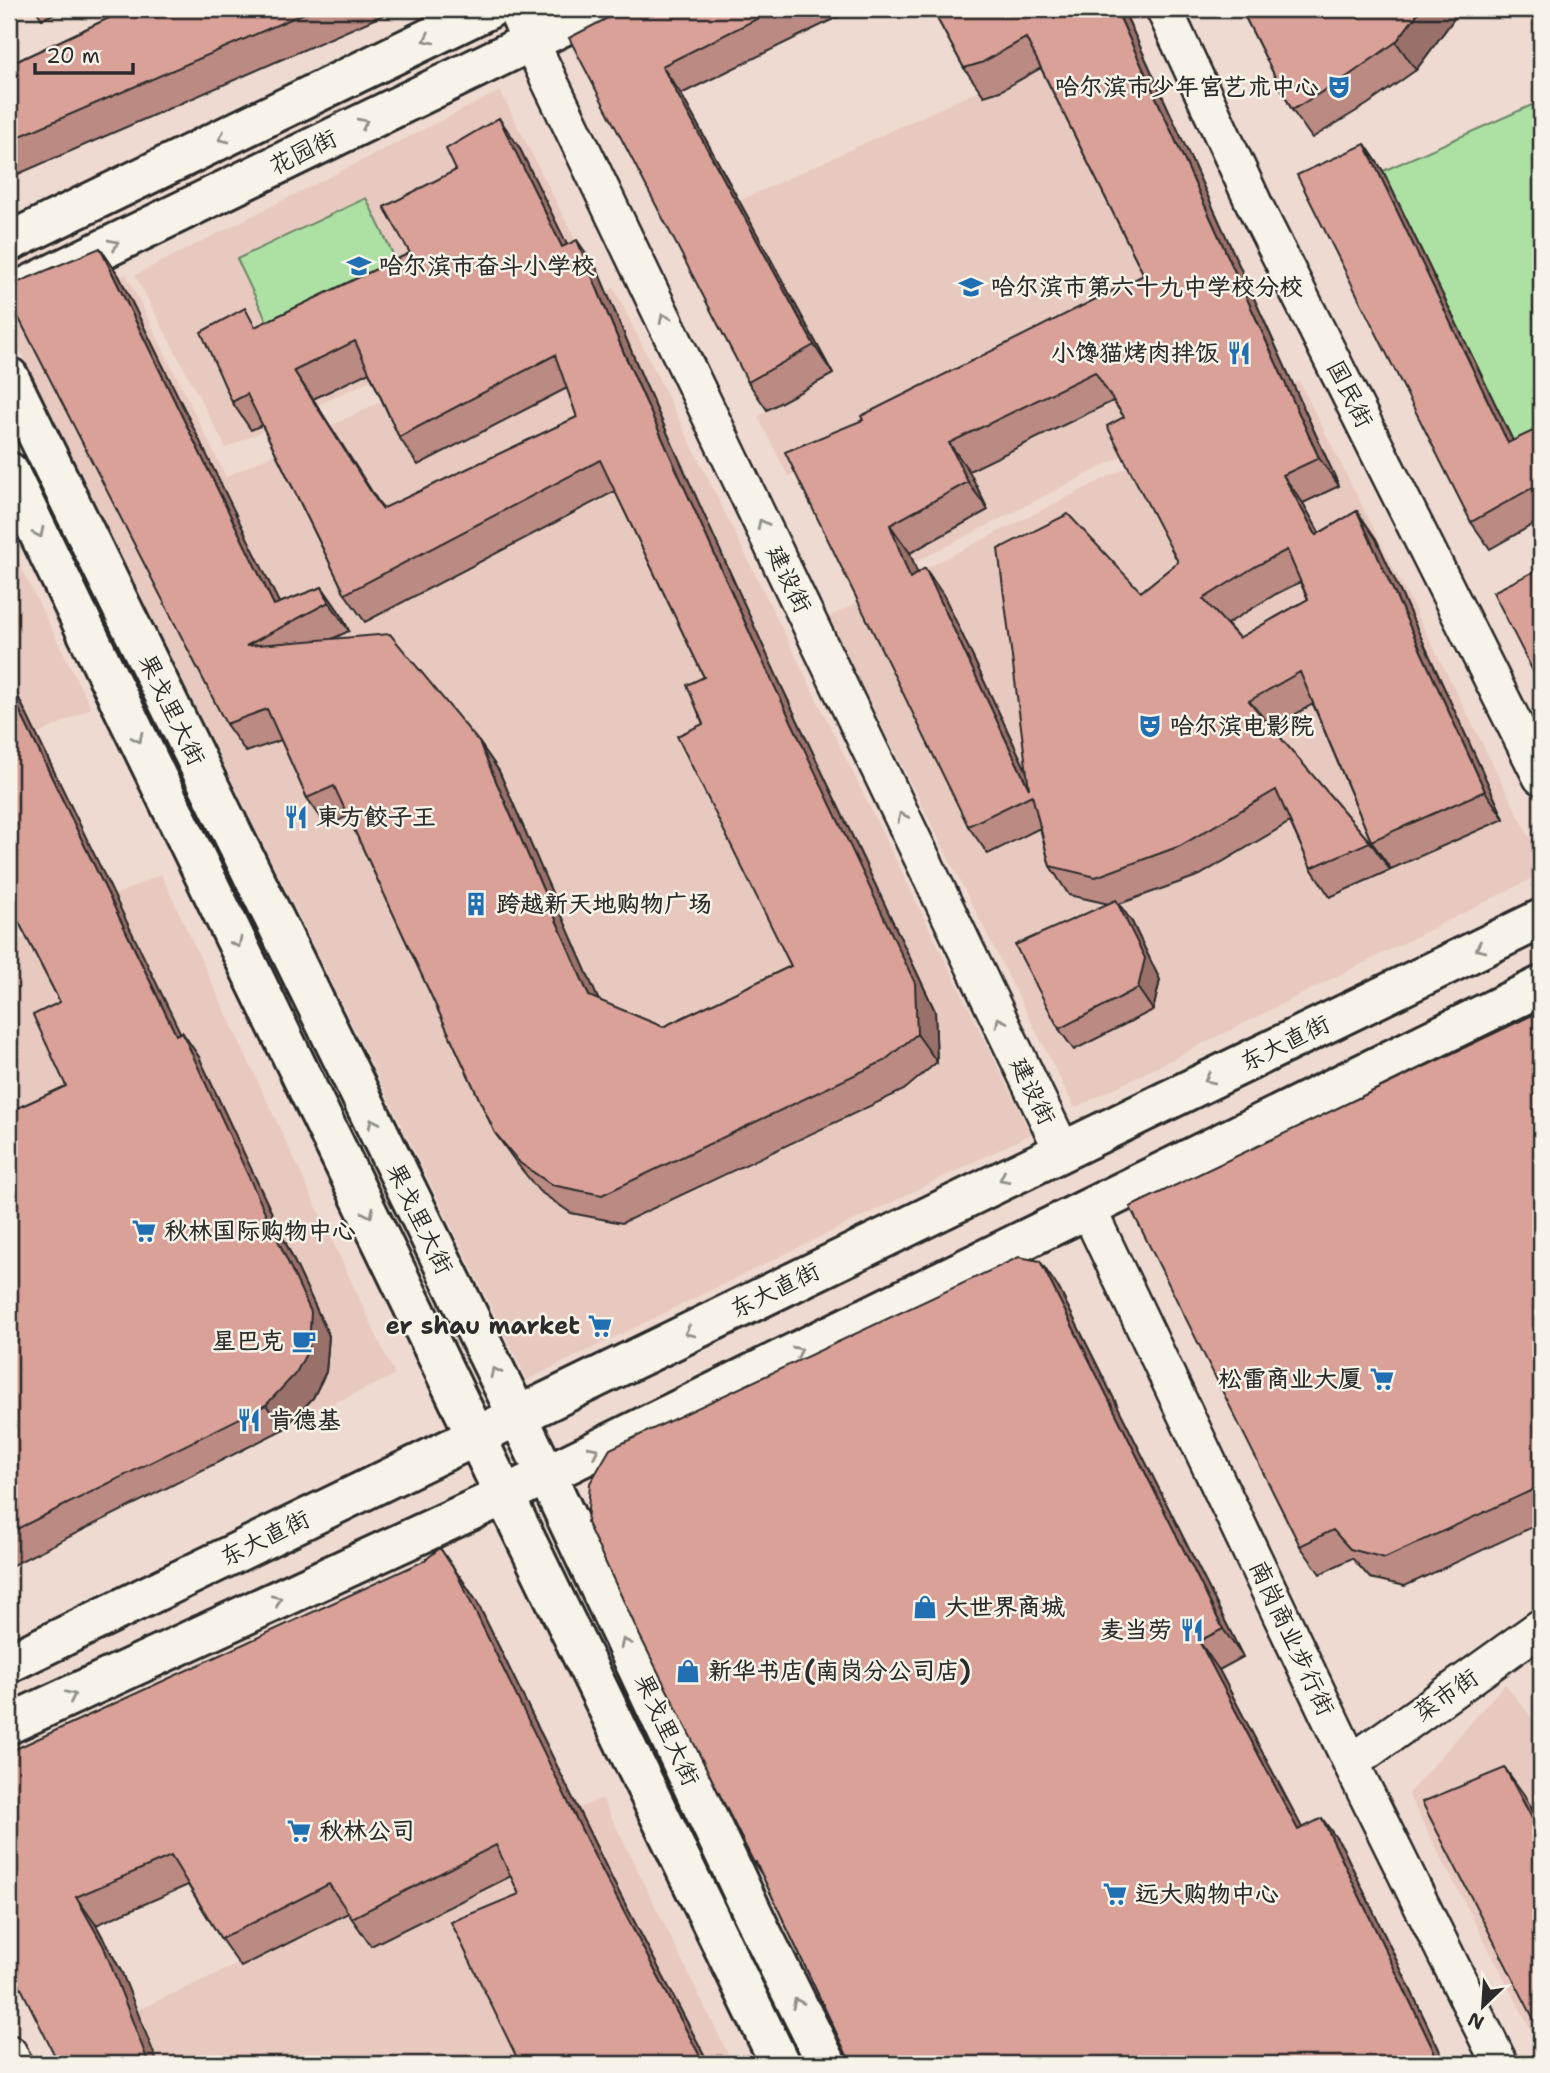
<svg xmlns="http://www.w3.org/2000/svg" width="1550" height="2073" font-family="'Shantell Sans','LXGW WenKai TC',sans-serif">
	<rect width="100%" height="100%" fill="#eedad0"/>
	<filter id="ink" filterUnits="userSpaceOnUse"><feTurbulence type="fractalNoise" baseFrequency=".0143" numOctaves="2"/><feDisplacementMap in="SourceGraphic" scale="14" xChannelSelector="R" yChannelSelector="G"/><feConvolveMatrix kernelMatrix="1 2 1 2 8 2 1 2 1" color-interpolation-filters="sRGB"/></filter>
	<g filter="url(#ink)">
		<!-- built -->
		<path fill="#e8c9bf" d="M1046 66 1216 408 902 569 842 453 788 476 758 417 767 410 833 373 739 201 980 90 1000 91Z
			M500 91 584 257 510 315 226 448 135 275Z
			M126 274 226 477 614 288 1031 1134 527 1380 10 330Z
			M1299 381 1541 860V874L1075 1108 827 618Z
			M9 544 91 708 9 749Z
			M161 874 395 1375 9 1554V944Z
			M1505 1684 1541 1729V2049L1408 1794Z
			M602 1798 733 2064H59L52 2049Z"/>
		<!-- green -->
		<path fill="#ace1a3" stroke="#6c8667" stroke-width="2" d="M1541 101V500L1383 171Z
			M366 198 403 275 274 336 237 259Z"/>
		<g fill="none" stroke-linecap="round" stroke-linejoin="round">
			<!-- minor casing -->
			<g stroke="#2b2b2b" stroke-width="40">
				<path id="minor" d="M515 9 1062 1150
					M1164 9 1256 208 1541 777
					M1088 1209 1351 1763 1500 2064
					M1351 1763 1541 1627
					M9 2053 14 2064"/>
			</g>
			<!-- major casing -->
			<g stroke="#2b2b2b" stroke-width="44">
				<path id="major" d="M9 242 489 9
					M9 295 598 9
					M9 377 546 1474 761 1931 827 2064
					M9 472 780 2064
					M9 1663 1541 919
					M9 1724 505 1495 1541 986"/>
			</g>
			<!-- minor -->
			<use href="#minor" stroke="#f7f3e8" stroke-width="35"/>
			<!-- major -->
			<use href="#major" stroke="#f7f3e8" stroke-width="38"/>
		</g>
		<!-- wall -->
		<path fill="#bb8a83" stroke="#2b2b2b" stroke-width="2" fill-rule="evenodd" d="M35 9H67L42 19Z
			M128 9H391L393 11 9 178V65Z
			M625 9H854L681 94 833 374 767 410 748 382Z
			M932 9H1123L1339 486 1303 503 1319 533 1357 511 1376 539 1504 819 1391 869 1371 841 1313 704 1272 728 1370 842 1390 870 1330 897 1311 868 1290 822 1200 875 1119 904 1132 922 1160 980 1153 1010 1074 1050 1059 1029 1109 904 1069 895 1050 866 1040 828 988 854 968 826 863 420 1144 275 1041 68 1000 91 984 96 964 68ZM1113 401 1124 417 1178 562 1141 592 1026 770 944 596 917 573 910 553 988 510 969 471ZM1300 582 1308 599 1239 638 1227 624 1276 594Z
			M1241 9H1460L1453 20 1416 70 1368 104 1312 138 1292 110Z
			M1365 144 1383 171 1513 441 1541 427V520L1490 549 1471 522Z
			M519 147 567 245 597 269 643 379 777 677 935 1011 937 1062 904 1090 622 1223 571 1213 539 1191 515 1161 495 1133 348 816 327 826 307 798 281 740 246 752 226 724 100 248 119 276 279 603 322 587 342 616 349 631 334 638 479 742 499 771 598 1000 663 1027 791 966 703 724 704 677 615 491 365 622 345 594 262 425 251 430 232 402 257 326 410 253ZM369 372 399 437 418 465 567 388 577 417 383 509 313 399Z
			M9 678 180 1033 182 1032 199 1057 329 1336 326 1372 313 1398 284 1429 9 1567V1112L66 1086 60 1002 9 903Z
			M1541 1011V1523L1405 1586 1370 1578 1352 1558 1320 1574 1300 1546Z
			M1059 1289 1243 1657 1219 1670 1302 1828 1342 1846 1446 2064H851L762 1875 754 1863Z
			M460 1576 477 1602 613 1881 709 2064H520L519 1894 511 1876 371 1946 348 1913 241 1967 221 1939 188 1885 96 1925 122 1973 9 1964V1752Z"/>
		<!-- shaded-wall -->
		<path fill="#99716a" stroke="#2b2b2b" stroke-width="2" d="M1116 9H1123L1339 486 1319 458Z
			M1421 9H1460L1453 20 1416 70 1396 42Z
			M662 66 681 94 833 374 814 345Z
			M499 118 519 147 582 275 562 247Z
			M1365 144 1383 171 1527 470 1508 443Z
			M577 240 597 269 643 379 777 677 935 1011 937 1062 917 1034 757 649 623 351Z
			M100 248 119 276 289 623 274 605Z
			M294 371 313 399 401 538 382 509Z
			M949 443 969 471 988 510 968 482Z
			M1283 475 1303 503 1336 563 1316 535Z
			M1357 511 1376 539 1504 819 1485 791Z
			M890 525 910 553 929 606 910 578Z
			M925 568 944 596 1048 817 1029 789Z
			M322 587 342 616 349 631 329 602Z
			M9 678 193 1059 176 1035 9 689Z
			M479 742 499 771 609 1024 589 996Z
			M1116 900 1132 922 1160 980 1153 1010 1138 988Z
			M182 1032 199 1057 329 1336 326 1372 313 1398 284 1429 266 1405Z
			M1040 1261 1059 1289 1243 1657 1223 1629Z
			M440 1548 477 1602 613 1881 709 2064H704L593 1853Z
			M1199 1641 1219 1670 1318 1858 1298 1830Z
			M1505 1768 1525 1796 1541 1826V1835Z
			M1322 1818 1342 1846 1446 2064H1440Z
			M76 1897 96 1925 122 1973 158 2064H149Z"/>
		<!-- building -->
		<path fill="#daa198" stroke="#2b2b2b" stroke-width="2" fill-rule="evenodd" d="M128 9H314L9 141V65Z
			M625 9H777L662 66 814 345 748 382 569 38Z
			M932 9H1116L1319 458 1283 475 1316 535 1357 511 1485 791 1371 841 1300 672 1249 701 1370 842 1311 868 1276 790 1180 846 1096 877 1050 866 1032 795 968 826 785 452 863 420 861 416 1144 275 1026 38 981 63 964 68ZM1095 372 1124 417 1107 426 1178 562 1141 592 1068 514 998 549 1029 789 925 568 910 578 890 525 968 482 949 443ZM1287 550 1308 599 1239 638 1203 599 1256 566Z
			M1241 9H1421L1396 42 1348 76 1292 110Z
			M499 118 562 247 577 240 623 351 757 649 915 983 917 1034 884 1061 602 1195 552 1185 520 1163 495 1133 334 786 307 798 267 709 226 724 9 299V286L100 248 274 605 322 587 329 602 246 646 390 634 479 742 589 996 663 1027 791 966 677 736 703 724 687 685 704 677 600 460 345 594 247 394 232 402 201 332 245 308 255 327 410 253 384 207 456 170 446 149ZM355 341 399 437 555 355 577 417 382 509 294 371Z
			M1365 144 1508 443 1541 427V483L1471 522 1297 175Z
			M1541 568V687L1493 592Z
			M9 689 176 1035 182 1032 311 1312 309 1348 296 1373 266 1405 9 1533V1112L66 1086 33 1015 60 1002 9 903Z
			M1116 900 1145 958 1138 988 1059 1029 1015 945Z
			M1541 1011V1486L1385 1558 1350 1549 1333 1530 1300 1546 1130 1207Z
			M1019 1257 1040 1261 1223 1629 1199 1641 1298 1830 1322 1818 1440 2064H851L756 1862 754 1863 640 1636 587 1523 590 1483 610 1449Z
			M440 1548 457 1574 593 1853 704 2064H520L451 1922 519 1894 496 1845 352 1918 329 1884 221 1939 171 1856 76 1897 103 1945 149 2064H59L9 1964V1752L424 1561Z
			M1505 1768 1541 1835V2033L1422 1802Z"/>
		<!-- one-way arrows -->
		<defs><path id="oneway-chevron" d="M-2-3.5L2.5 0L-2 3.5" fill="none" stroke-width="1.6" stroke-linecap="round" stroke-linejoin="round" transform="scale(1.75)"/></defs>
		<g stroke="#918f8a">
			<use href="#oneway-chevron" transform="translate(428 39) rotate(154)"/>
			<use href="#oneway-chevron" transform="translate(363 123) rotate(-26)"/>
			<use href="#oneway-chevron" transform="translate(223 138) rotate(154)"/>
			<use href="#oneway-chevron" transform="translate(114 244) rotate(-26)"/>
			<use href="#oneway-chevron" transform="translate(664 318) rotate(-116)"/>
			<use href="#oneway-chevron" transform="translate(762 524) rotate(-116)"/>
			<use href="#oneway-chevron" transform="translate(39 533) rotate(64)"/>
			<use href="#oneway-chevron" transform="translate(138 738) rotate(64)"/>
			<use href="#oneway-chevron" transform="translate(902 817) rotate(-116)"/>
			<use href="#oneway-chevron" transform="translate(237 943) rotate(64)"/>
			<use href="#oneway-chevron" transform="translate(1480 948) rotate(154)"/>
			<use href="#oneway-chevron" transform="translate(1000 1022) rotate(-116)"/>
			<use href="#oneway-chevron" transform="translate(1209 1079) rotate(154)"/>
			<use href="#oneway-chevron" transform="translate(373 1123) rotate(-116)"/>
			<use href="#oneway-chevron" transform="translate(1004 1178) rotate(154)"/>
			<use href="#oneway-chevron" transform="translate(369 1213) rotate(64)"/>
			<use href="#oneway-chevron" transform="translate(689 1332) rotate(154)"/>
			<use href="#oneway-chevron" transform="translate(798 1351) rotate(-26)"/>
			<use href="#oneway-chevron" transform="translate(495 1372) rotate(-116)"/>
			<use href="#oneway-chevron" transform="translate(594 1451) rotate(-26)"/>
			<use href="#oneway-chevron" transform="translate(277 1600) rotate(-25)"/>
			<use href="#oneway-chevron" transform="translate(625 1643) rotate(-115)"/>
			<use href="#oneway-chevron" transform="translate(71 1696) rotate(-25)"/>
			<use href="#oneway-chevron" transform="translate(797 2003) rotate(-116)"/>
		</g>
	</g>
	<!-- icons -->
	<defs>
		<g id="theatre-bare" transform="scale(1.89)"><path d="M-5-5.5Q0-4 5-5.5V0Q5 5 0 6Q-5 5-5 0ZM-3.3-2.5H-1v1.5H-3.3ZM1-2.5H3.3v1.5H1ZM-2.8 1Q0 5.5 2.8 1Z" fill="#1f6fb2" stroke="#f7f3e8" stroke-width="2.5" paint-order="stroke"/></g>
		<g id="school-bare" transform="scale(1.89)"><path d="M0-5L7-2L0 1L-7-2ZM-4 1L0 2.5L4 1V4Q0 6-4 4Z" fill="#1f6fb2" stroke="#f7f3e8" stroke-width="2.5" paint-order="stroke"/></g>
		<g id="restaurant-bare" transform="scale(1.89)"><path d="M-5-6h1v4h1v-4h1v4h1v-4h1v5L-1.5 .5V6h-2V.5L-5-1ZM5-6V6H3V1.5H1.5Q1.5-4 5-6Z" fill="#1f6fb2" stroke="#f7f3e8" stroke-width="2.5" paint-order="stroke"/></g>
		<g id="building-bare" transform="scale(1.89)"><path d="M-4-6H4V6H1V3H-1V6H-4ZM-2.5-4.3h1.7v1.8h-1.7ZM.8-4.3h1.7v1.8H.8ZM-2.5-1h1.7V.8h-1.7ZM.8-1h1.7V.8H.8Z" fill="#1f6fb2" stroke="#f7f3e8" stroke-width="2.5" paint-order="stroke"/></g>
		<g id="supermarket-bare" transform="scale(1.89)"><path d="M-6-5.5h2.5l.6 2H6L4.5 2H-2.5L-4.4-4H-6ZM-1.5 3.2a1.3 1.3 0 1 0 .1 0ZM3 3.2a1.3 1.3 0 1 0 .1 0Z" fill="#1f6fb2" stroke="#f7f3e8" stroke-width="2.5" paint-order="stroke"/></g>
		<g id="cafe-bare" transform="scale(1.89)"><path d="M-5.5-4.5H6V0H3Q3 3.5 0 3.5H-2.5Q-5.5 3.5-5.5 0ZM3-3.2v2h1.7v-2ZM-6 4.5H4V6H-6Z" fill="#1f6fb2" stroke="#f7f3e8" stroke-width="2.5" paint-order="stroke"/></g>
		<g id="shop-bare" transform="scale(1.89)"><path d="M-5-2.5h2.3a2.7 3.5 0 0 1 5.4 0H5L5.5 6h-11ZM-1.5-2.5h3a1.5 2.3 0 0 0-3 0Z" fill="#1f6fb2" stroke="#f7f3e8" stroke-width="2.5" paint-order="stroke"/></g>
	</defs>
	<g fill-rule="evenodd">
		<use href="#theatre-bare" x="1339" y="87"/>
		<use href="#school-bare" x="359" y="266"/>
		<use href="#school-bare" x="971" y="287"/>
		<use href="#restaurant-bare" x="1239" y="353"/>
		<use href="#theatre-bare" x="1150" y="726"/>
		<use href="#restaurant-bare" x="296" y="817"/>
		<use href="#building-bare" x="476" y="904"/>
		<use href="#supermarket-bare" x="144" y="1231"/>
		<use href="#supermarket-bare" x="600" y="1326"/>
		<use href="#cafe-bare" x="304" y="1341"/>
		<use href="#supermarket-bare" x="1382" y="1379"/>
		<use href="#restaurant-bare" x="249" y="1420"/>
		<use href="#shop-bare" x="925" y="1607"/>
		<use href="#restaurant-bare" x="1192" y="1630"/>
		<use href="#shop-bare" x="688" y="1671"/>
		<use href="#supermarket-bare" x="299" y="1831"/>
		<use href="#supermarket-bare" x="1115" y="1894"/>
	</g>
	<g text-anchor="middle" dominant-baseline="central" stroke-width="5" stroke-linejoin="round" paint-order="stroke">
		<!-- poi labels -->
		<g font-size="24" font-weight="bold" fill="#2b2b2b" stroke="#f7f3e8" text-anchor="start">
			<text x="1319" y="87" text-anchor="end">哈尔滨市少年宫艺术中心</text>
			<text x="379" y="266">哈尔滨市奋斗小学校</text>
			<text x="991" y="287">哈尔滨市第六十九中学校分校</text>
			<text x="1219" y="353" text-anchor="end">小馋猫烤肉拌饭</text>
			<text x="1170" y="726">哈尔滨电影院</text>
			<text x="316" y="817">東方餃子王</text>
			<text x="496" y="904">跨越新天地购物广场</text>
			<text x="164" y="1231">秋林国际购物中心</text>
			<text x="580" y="1326" text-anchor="end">er shau market</text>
			<text x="284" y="1341" text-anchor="end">星巴克</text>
			<text x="1362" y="1379" text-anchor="end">松雷商业大厦</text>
			<text x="269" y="1420">肯德基</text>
			<text x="945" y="1607">大世界商城</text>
			<text x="1172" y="1630" text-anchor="end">麦当劳</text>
			<text x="708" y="1671">新华书店(南岗分公司店)</text>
			<text x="319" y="1831">秋林公司</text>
			<text x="1135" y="1894">远大购物中心</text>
		</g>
		<!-- street labels -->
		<g font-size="24" fill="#2b2b2b" stroke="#f7f3e8">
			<text transform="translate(303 152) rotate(-26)">花园街</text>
			<text transform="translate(1350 394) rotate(63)">国民街</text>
			<text transform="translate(789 579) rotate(64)">建设街</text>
			<text transform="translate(172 710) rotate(64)">果戈里大街</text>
			<text transform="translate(1285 1043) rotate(-26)">东大直街</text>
			<text transform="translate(1033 1091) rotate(64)">建设街</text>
			<text transform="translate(420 1219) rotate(64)">果戈里大街</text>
			<text transform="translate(775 1290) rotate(-26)">东大直街</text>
			<text transform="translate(265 1538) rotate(-26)">东大直街</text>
			<text transform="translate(1292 1638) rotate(65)">南岗商业步行街</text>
			<text transform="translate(1446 1695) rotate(-35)">菜市街</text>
			<text transform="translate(667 1730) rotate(65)">果戈里大街</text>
		</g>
	</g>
	<!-- margin -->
	<rect width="1550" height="2073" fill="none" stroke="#f7f3e8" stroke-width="35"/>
	<rect x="18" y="18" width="1515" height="2038" fill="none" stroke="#2b2b2b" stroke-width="2.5" filter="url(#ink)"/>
	<!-- north arrow -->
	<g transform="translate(1483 2006) rotate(205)" stroke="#f7f3e8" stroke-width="5" paint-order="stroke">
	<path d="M0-5L12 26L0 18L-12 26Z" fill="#2b2b2b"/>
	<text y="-10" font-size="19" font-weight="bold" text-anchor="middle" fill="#2b2b2b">N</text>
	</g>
	<!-- scale -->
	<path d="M35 63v10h98v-10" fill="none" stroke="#2b2b2b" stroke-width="3.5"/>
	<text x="46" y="63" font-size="21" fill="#2b2b2b" stroke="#f7f3e8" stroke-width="5" paint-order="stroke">20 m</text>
</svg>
